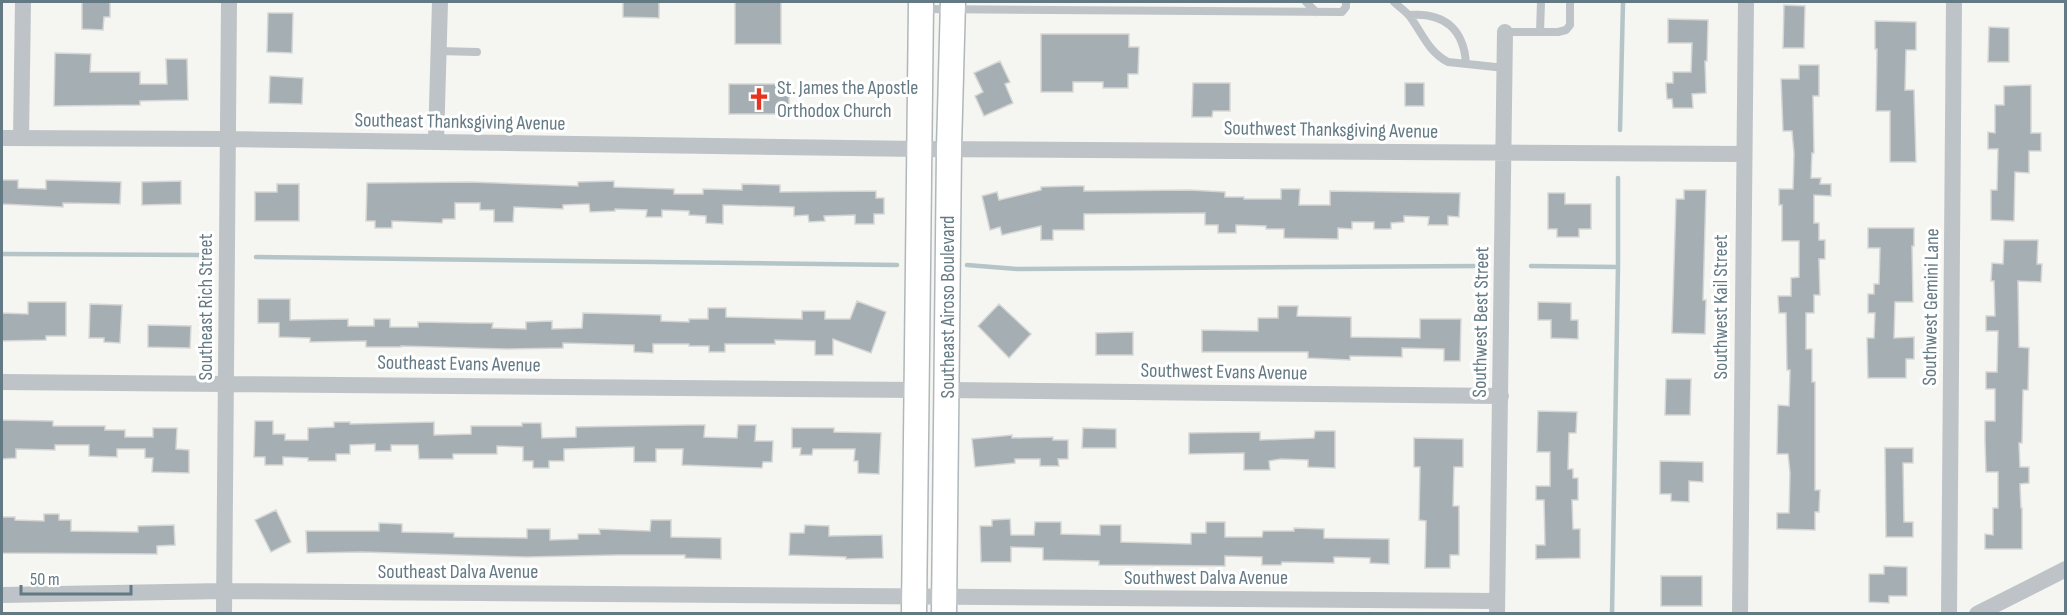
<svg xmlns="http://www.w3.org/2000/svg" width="2067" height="615" font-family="'Sofia Sans Condensed',sans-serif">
	<rect width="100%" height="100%" fill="#f5f5f1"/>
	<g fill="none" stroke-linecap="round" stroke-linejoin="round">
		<!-- stream -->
		<path stroke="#b5c4c6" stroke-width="4.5" d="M1620 130 1623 2
			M2 254 203 255
			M256 257 897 265
			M967 265 1017 269 1480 266
			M1531 266 1618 267
			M1612 614 1618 267V178"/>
	</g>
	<!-- building -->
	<path fill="#a5afb3" stroke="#d6d6d4" stroke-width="1.5" d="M82 2H110V17H104L103 30 82 29Z
		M623 2H659V18L623 17Z
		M735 2H781V44H735Z
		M1784 5 1805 6 1804 48H1783Z
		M268 13H293L292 53 267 52Z
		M1668 19 1708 20 1707 61H1705L1706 93 1692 94 1693 108H1673L1672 99H1667L1666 83H1673V72H1691L1692 43H1668Z
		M1875 21 1916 22V50H1906L1905 90H1914L1916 162H1890V111H1876L1877 49H1875Z
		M1989 27 2009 28V62H1988Z
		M1041 34H1129V47H1139L1138 74H1128V88H1103V82H1073V92H1041Z
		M55 53 91 54 90 72H140V84H167L166 59H187L188 100 140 101V105L54 106Z
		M1000 61 1010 82 1005 84 1013 103 984 116 975 96 983 92 974 73Z
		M1799 65H1819V96H1813L1814 153H1812L1811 178H1821L1820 184H1831V196L1814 195V223H1819V240H1825V259H1819L1820 295H1814V313H1806V349H1812V382H1815V490H1820L1819 512H1815V530L1777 529V513H1789L1790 473 1788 454H1777L1778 405 1789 406 1790 370H1787L1786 313H1779L1778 296H1791V278L1799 277V241H1782V205H1779V189H1793L1794 154 1792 131H1783L1781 79H1799Z
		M270 76 303 78 302 104 269 103Z
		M1193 83H1230V111H1213L1212 117H1192Z
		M1405 83H1424V106H1405Z
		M729 84H789V114H729Z
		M2031 85V133H2041V151H2029V173L2015 172 2014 221 1991 220V190H1997L1998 149H1988V132L1995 133V105H2004V86Z
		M2 180H18V188L46 189V180L121 182 120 204 63 203V207L2 204Z
		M181 181V204L142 205V182Z
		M614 181V187L674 189V194H703V189L742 190V184L780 185V192L876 191V198H884V214H874V224H855V215L824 216 825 221 809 222 808 215 794 216V207L723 205V224L706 223V216L689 215V211L662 210V217H646L647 210 615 209V211L590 212 589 204 563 205V209L514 207 513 222H494V210H480V203H455V219H443L442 223 392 221V228H375V221H366L367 183 471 182 578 186V182Z
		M277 184H299V221H255V192H277Z
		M1074 186H1084V191L1190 190 1225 192V197H1244V199H1281V189H1300L1299 205H1330V191L1460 193 1459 217 1448 216V225H1428L1429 217 1404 216V222L1391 223V229H1374V222H1352V229L1338 228V239L1284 238V229H1266V226L1236 225V233H1218V225H1205V213L1084 214V230H1053V240H1041V226L1002 235 1000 227 990 230 982 196 997 192 999 200 1041 190V187Z
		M1684 190H1706L1703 300H1706L1705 334 1672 333 1676 199H1684Z
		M1548 193H1565V204H1591V229H1579V237H1557V229H1548Z
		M1868 228H1914V246H1912L1913 302H1895L1894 338 1914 337V359H1906V378H1868L1867 338H1874L1875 313H1868V294H1874V284H1879L1880 248H1868Z
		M2004 240H2038L2037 264H2042L2041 282 2018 281 2019 347 2029 348 2028 390H2023L2022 443H2019L2020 467H2029V483L2020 484 2021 508H2022V549H1985V534L1993 535V508H1998V472H1986L1985 441V421H1995V389H1986V372H1997L1998 331H1986V316H1995L1994 281H1991L1992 263 2003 264Z
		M258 299H290V320L348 319V326H374V319H390V327H418V322L472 323H493L492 328 526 329V322L552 321V329L582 328 583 313 661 315V321L689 322V319H708V308H726V317L802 319V311H825V319H850L857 301 886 312 871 353 833 339V355H815V341L775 340V344H725V352H709V346H689V344H653V353L634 352V345L563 343V348L506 349 401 346V347H366V341L310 342V338L279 337V323H258Z
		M28 302H66V336H46V340L2 341V313L28 314Z
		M1538 302 1571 303V320H1578V339L1551 338V320H1538Z
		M90 304 122 305 120 343 104 342V338H89Z
		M999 304 1031 334 1009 358 978 326Z
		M1278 306H1298L1297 316 1351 317V337L1420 338V319H1461L1460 361H1444V349L1402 348V357L1350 356V360L1308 358V352H1202V330L1258 331V318H1278Z
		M148 325 191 326 190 348 148 347Z
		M1133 332V355H1096V333Z
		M1666 379H1691L1690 415H1665Z
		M1538 411 1577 412 1576 433H1569L1568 469H1573V478H1578V500H1572L1573 529H1580V558L1536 559V545H1545L1544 500H1536V486H1550V452H1537Z
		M2 420 53 421V426H105V430H125V437H153V428H177L176 449 189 450V473L152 472 153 458H145V449H117V457L89 456V445H55V450L16 449V458L2 459Z
		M255 421H273V434H285V440H308V428L334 427V422H350V424L434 422V435L471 434V426H522V423H541L542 438 576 437V427L688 425H705L704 437 737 438 738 425H756L755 441H773L772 462H763L762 468 682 465 683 449H656V462H634V447L564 449V461H549V468H533V461H523V447L497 446V454H453V459H419L418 445H391V451H375V444L350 445V454H336V461H308V458L283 457V465H265V457H254Z
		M792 428H834V432L881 433 879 474 858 473V461H854L855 449H813L812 455H800L801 448H792Z
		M1083 428 1116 429V448H1082Z
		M1315 431H1335V468L1308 467V460L1281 459 1269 461 1270 470H1244V453L1189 454V433L1260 432V440L1314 438Z
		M1012 435V438L1053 437V440H1068V459H1058L1059 466H1040V459H1015V463L975 467 972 439Z
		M1414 438 1463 439V467H1454L1453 506H1459V555H1450V568H1425L1426 521 1419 520 1420 467H1414Z
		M1885 448H1913V463H1903L1904 522H1913V537H1886Z
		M1660 461 1703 462V482L1689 481V502L1671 501V494H1660Z
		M276 510 291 542 271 552 255 520Z
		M44 514H59V520H71V531L138 532V526L174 525 175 545 157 546V554L2 553V517H15V520L44 521Z
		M1010 519 1011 535H1034L1035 522H1061V534L1100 535V525H1121V542L1159 543 1191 544V533H1206V522H1225V537H1262L1263 531H1294V528L1324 529V538L1389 539V564L1370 563V558L1334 557V563L1282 562 1281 565H1262V557L1225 556V566L1099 565V561L1043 560V548L1011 547V562H981L980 526H992V520Z
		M651 520H671V537L721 538V559L685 558V555H617L527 557 362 552 307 553 306 531H379V523L402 524V532L454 533V537L527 538V529H550V540L578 539V534H600L599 529 650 531Z
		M805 525 829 526V536L882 535 883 558 846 559V557L789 555 790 533H804Z
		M1884 566 1907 567V596H1889V603L1869 602V574H1884Z
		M1661 576H1702V606H1661Z"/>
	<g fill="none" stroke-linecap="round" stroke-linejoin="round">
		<!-- secondary casing -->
		<g stroke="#b0b7ba" stroke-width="27">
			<path id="secondary" d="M914 614 921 2
				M944 614 949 148 953 2"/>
		</g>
		<!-- service -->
		<path stroke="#bdc3c6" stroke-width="8" d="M1306 2 1316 12
			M1394 2C1399 7 1407 12 1411 18 1423 35 1429 52 1448 62L1505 68
			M922 9 1342 12 1346 7V2
			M1409 15C1444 12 1464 29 1466 64
			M1505 32H1558L1566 30 1570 25V2
			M1540 32 1541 2
			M439 51 477 52"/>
		<!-- minor -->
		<path stroke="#bdc3c6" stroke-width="16" d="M2 138 228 139 918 149 1743 154
			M21 138 23 2
			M436 142 440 2
			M2 382 917 390
			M947 390 1501 396
			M2 595 224 591 1497 601
			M224 614 229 2
			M1497 614 1505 32
			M1740 614 1746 2
			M1949 614 1954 2
			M1977 614 2066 569"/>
		<!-- secondary -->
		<use href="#secondary" stroke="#fff" stroke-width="24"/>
	</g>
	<!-- icons -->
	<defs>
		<g id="church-bare" transform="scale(1.8)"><path d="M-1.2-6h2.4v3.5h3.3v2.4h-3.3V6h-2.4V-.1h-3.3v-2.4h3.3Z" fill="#e63421" stroke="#fff" stroke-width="2.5" paint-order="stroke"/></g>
	</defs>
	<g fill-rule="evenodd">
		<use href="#church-bare" x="759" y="99"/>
	</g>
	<g text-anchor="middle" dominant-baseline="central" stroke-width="6" stroke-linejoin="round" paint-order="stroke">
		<!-- poi labels -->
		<g font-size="20" fill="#637983" stroke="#fff" text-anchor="start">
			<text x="777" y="88">St. James the Apostle<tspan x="777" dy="23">Orthodox Church</tspan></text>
		</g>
		<!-- street labels -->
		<g font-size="20" fill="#637983" stroke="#fff">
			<text transform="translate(460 122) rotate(1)">Southeast Thanksgiving Avenue</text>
			<text transform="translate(1331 130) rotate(1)">Southwest Thanksgiving Avenue</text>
			<text transform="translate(206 307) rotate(-90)">Southeast Rich Street</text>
			<text transform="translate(948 307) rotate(-90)">Southeast Airoso Boulevard</text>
			<text transform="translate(1721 307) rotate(-90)">Southwest Kail Street</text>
			<text transform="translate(1931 307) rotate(-89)">Southwest Gemini Lane</text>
			<text transform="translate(1481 322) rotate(-89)">Southwest Best Street</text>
			<text transform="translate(459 364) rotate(1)">Southeast Evans Avenue</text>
			<text transform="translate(1224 372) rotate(1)">Southwest Evans Avenue</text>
			<text x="458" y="572">Southeast Dalva Avenue</text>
			<text x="1206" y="578">Southwest Dalva Avenue</text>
		</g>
	</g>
	<!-- border -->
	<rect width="2067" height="615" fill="none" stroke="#637983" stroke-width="6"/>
	<!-- scale -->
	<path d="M21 585v9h110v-9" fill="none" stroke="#637983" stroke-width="3"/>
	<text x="30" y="585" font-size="18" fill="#637983" stroke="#ffffff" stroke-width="4.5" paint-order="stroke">50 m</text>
</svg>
